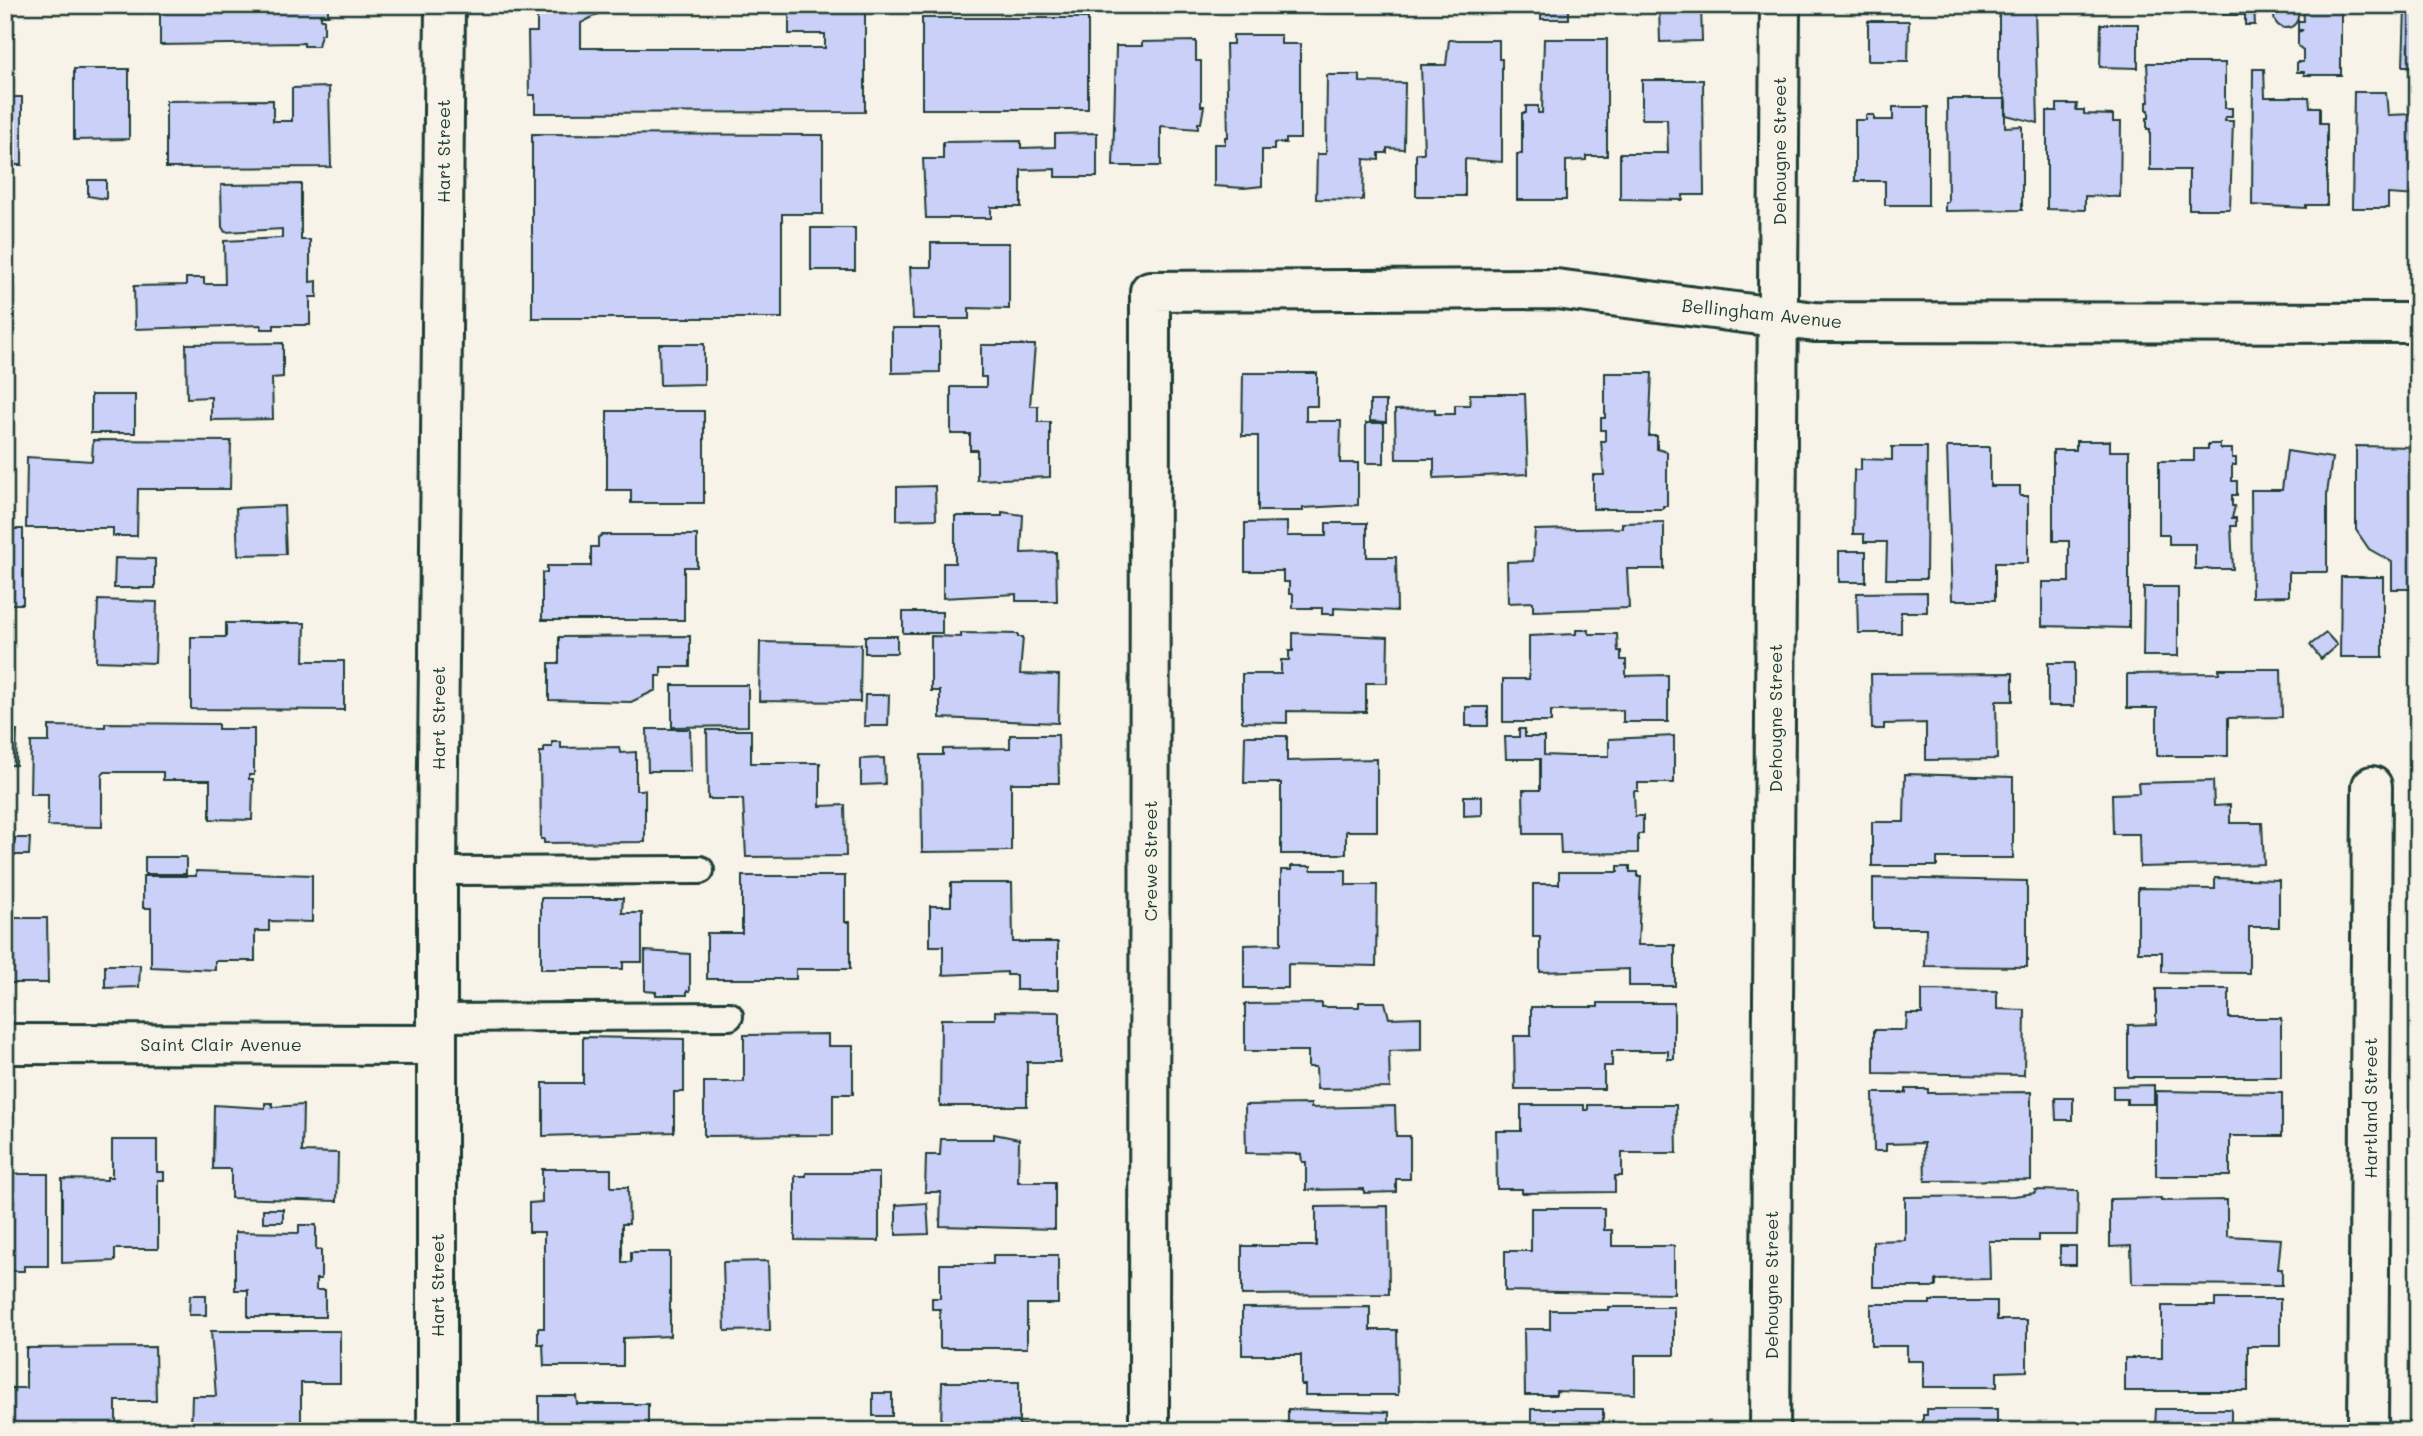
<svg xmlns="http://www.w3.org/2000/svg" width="2423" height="1436" font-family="Mali,sans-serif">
	<rect width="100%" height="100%" fill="#f7f3e8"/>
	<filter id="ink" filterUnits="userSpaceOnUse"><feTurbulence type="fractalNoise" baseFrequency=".0143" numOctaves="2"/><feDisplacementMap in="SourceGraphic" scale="14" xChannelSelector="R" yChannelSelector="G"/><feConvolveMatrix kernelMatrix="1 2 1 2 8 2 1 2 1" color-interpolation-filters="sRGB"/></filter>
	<g filter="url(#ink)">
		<!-- building -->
		<path fill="#cbd0f8" stroke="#1f3d34" stroke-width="2" d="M2274 16a12 12 0 1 1 24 0a12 12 0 1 1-24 0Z
			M222 5H328V15H321V19H324V34H321L318 46H304V43L160 45V8L222 9Z
			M531 5H615L581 23V48H825V34H789V5H865V112L535 113V95H529L528 32H537V15H531Z
			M1541 5H1569V19H1541Z
			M1659 5H1701L1702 41 1660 42Z
			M2223 5H2245V15H2223Z
			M2245 5H2254L2255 25H2245Z
			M2303 5H2341V75H2304V72H2297V62H2303V50L2298 46V32L2303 30H2298V21H2304Z
			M1999 8H2035L2038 123 2006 115V101L1999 78Z
			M2405 9H2418V66H2403Z
			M922 18H1088V109H922Z
			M1868 21H1909L1908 61H1868Z
			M2101 24H2138V68L2100 67Z
			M1233 35H1281V44H1300V139H1286V143H1274V150H1262V186L1244 188 1214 186V144H1225V137H1228L1226 44H1233Z
			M1544 39H1607V156H1586V160L1566 161V200H1517V154H1522V113H1526V106H1538V113H1542Z
			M1449 40H1499V59H1502V162L1465 159V196H1416V153H1424L1421 65H1446Z
			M1196 41V61H1201V106H1204L1201 123H1198V129L1161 126V166H1113L1116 46H1142V42Z
			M2147 63H2225V108H2232V117H2225V121H2233L2230 209H2189V170H2150V129H2147V118H2149V110H2147V102H2149Z
			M74 69H129V139L74 140Z
			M2253 69H2264L2265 97H2309L2310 107H2320V123H2327V205H2306V208L2252 205Z
			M1327 75H1360V82L1405 83 1404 149 1387 148V153H1379V160L1364 159 1363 200 1316 199 1317 154H1326Z
			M1642 80H1703L1704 195H1683V200L1620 199V153H1668L1667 119H1642Z
			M329 87 331 167 166 168V101L273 100V121H292V88Z
			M2354 92H2386L2388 115 2415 114 2418 196 2388 194V208H2352Z
			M5 97H22V165H5Z
			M1947 99H2005V127L2022 126V210L1945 211V202H1948Z
			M2057 104H2077L2076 110H2084V114L2113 115V122H2121L2120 197 2085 196V210L2047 209V111H2057Z
			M1893 107H1928V205H1885V181H1855V120H1866V115H1874V120H1893Z
			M1097 133V177H1055V169L1021 170V207H991V218H926L923 159H943V142L1021 141V148L1055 147V134Z
			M532 134 823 135V214H782V318H532Z
			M88 180H106V199L88 196Z
			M301 184V240H310V282L317 281V297H310V325H274V329H261V325L135 329 134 286 186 285V278H204V284H225L224 241 282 238V229L225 232 222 227 221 185Z
			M811 228H855V270H811Z
			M931 243H1009V309L969 308V319H913L910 267H931Z
			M892 328H940V372L892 373Z
			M283 343V377L272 378 273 419 211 420V397L187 398 186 344Z
			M659 344H704V384L660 385Z
			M981 345H1035L1030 406H1038V422H1050V477L977 480V450H970V434H951V387H986V377H981Z
			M1243 373H1317V406H1306V421H1341L1340 463H1358V505L1303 508V511H1258V436H1242Z
			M1605 373H1652L1649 436H1657V449L1667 452V506H1663V509H1593V475H1604L1601 441H1605V430H1601V418H1605Z
			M1470 394H1525L1528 474 1434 478V459H1396L1395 410 1435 409V414H1455V405H1470Z
			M91 395H135V433H91Z
			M1370 401H1386V422L1370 421Z
			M607 411H704V503H631V490H607Z
			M1366 423H1384V463H1366Z
			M93 440 231 441 230 489H138L137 536H113V528H26L27 457 92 461Z
			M2076 441H2110V451H2129V628L2042 626V582H2069V541H2053V450H2076Z
			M2208 444H2220V449H2232V458H2236V465H2232V481H2237V495H2232V506H2235L2232 518H2236V526H2231L2233 569H2195V544H2169V535H2159V461H2194V449H2208Z
			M2356 446 2418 447V589H2392V562L2369 549 2356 530Z
			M1892 447H1927L1926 579H1886L1887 542H1864V534H1853L1854 470H1861V459L1892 460Z
			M1947 447H1990V486H2020V496H2028V563H1995V600H1952Z
			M2287 451 2332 458 2327 494V572H2289V596L2252 597 2251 490H2282Z
			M935 486 936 519 897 520V487Z
			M284 506 286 554 238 555 236 508Z
			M1002 512 1023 515 1021 553 1056 552 1057 601H1016V594L943 598V563H955V516H1002Z
			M1287 522V536H1326V523H1367V557H1396L1397 611 1334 608V614H1322V608H1293V594H1289V582H1283V571H1245V523Z
			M1664 522V569H1627L1629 608 1533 611V602L1508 603 1507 562 1533 561 1535 530 1622 528V523Z
			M5 529H23V604H5Z
			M602 535H697V567H684V620H542V573H547V566H591V547H598V538Z
			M1839 551H1866V582H1839Z
			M115 558 155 559V588H114Z
			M2341 577H2383V657H2340Z
			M2144 587H2178V656H2143Z
			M1927 592V612H1901V633H1858L1857 593Z
			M98 600 157 602 155 663 96 661Z
			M903 612H942V633H903Z
			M226 623H305L304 661H344V710L191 709V637H226Z
			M1576 630H1589V634H1617L1618 651H1621V660H1626V676L1668 675V722H1623V710L1551 711V722H1503V679H1529V636L1576 634Z
			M961 633 1018 634V637H1023L1020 674 1059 675 1058 723 940 718V691H931V636L961 637Z
			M1293 633 1388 637 1387 683H1366V712L1287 711V723L1242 722V674H1281V660H1289V651H1293Z
			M2326 633 2337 645 2321 659 2310 645Z
			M690 636V667H661V676H656V690L631 702 549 700V663H559V637Z
			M865 636H897V653H865Z
			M760 642 861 644 860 702 759 701Z
			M2048 663H2074V706H2048Z
			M2219 669H2281L2282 717 2228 718V756H2157V708H2127V674L2219 673Z
			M2013 673V701H1996L1997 759 1926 760V723L1884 724V729H1872L1871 674Z
			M672 685H748V726L672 727Z
			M865 695H889L888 726H864Z
			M1466 707H1488V726H1466Z
			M105 723 218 724V729H254V775H249V779H253L252 820 210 819V780H163V772H105L102 775V827L48 826V794H30L31 742H49V726L105 727Z
			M647 729H690L691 771H648Z
			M1519 729H1525V737H1544V755L1569 756H1609V739L1674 736V783H1638V791H1634L1635 816H1643V834H1638V853L1561 854 1560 834H1524L1523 790H1540V759H1506L1505 737H1519Z
			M707 730H751V763H820V806L845 805 846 856 746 857 743 799H708Z
			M5 731H17L16 765H5Z
			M1010 735H1058L1059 783H1011V851L922 852 921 755H943V749L1010 748Z
			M1245 736H1287V761L1377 759V831H1346V854H1281V783H1244Z
			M552 742H561V748L619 747 620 753 636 752V790H645V842L544 843V839H541L540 752H544V747H552Z
			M884 758 885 784 861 785V759Z
			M1905 774 2013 777V858H1937V866H1872V822H1904Z
			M2213 781 2214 806 2230 805V823H2262L2264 864 2140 867 2139 834H2113L2112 794 2139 793 2138 783Z
			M1464 796H1482V815L1464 816Z
			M15 838H30L29 855H14Z
			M145 857H186V874H145Z
			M1291 866H1311V870H1346V885H1377L1376 966 1288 964V988H1244V945L1281 944V870H1291Z
			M1618 866H1630V872H1638V877H1641L1638 945H1675V986H1629V969L1540 972V937H1533V884H1559V872H1618Z
			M196 871 312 875V922L269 921V931H255V961H215V970L151 967V908H143V876H196Z
			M742 876H845V922H850V969H796V979H707V933H742Z
			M1873 878 2027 881V967L1925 966 1926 928H1873Z
			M2215 878 2279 880V927H2249V973L2162 972V952H2138V888L2215 889Z
			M951 883H1012L1013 942H1058V990H1016V975H1007V972L943 975V946H930V906H951Z
			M541 898H623L622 913H642V962H623V969H541Z
			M5 918H47L48 983H5Z
			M645 951 690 954V991H687V995H656V992L645 991Z
			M105 965H140L139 987 105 988Z
			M2156 989H2229V1018H2281V1077H2128V1025L2156 1024Z
			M1922 990 1997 991V1009L2025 1010 2024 1075 1874 1073V1030H1906L1907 1014H1922Z
			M1359 1002H1385L1389 1018 1421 1017V1050L1389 1051 1390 1088 1317 1089 1316 1067H1308V1051H1245V1004L1322 1003V1007H1359Z
			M1598 1003H1674V1059H1668V1051H1612V1066H1604V1089H1515L1514 1036H1531V1007H1598Z
			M995 1011 1060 1012V1062H1027V1106H940L941 1019H995Z
			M828 1034V1046H853V1094H833V1135L704 1136V1082H744V1035Z
			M583 1037 684 1039V1092H674V1132L543 1136V1083H583Z
			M2154 1085V1104H2127V1099H2113V1086Z
			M1906 1089H1928V1093L2031 1092V1180L1925 1181 1924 1143 1886 1144V1151H1874L1873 1093H1906Z
			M2156 1091 2282 1093V1136H2230V1176H2156Z
			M2055 1098H2073V1120H2056Z
			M265 1103H272V1107L303 1105 302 1152 338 1153 337 1201 231 1198V1169H213L214 1105 265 1108Z
			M1311 1104V1108L1395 1106 1396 1136H1410V1179H1396V1192L1364 1193V1189L1306 1190V1162H1302L1301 1154 1246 1153 1245 1105Z
			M1521 1105H1584V1110H1588V1105H1676L1677 1153H1622V1176H1615V1192L1522 1193V1189H1497L1496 1131H1521Z
			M994 1134 1019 1139 1018 1182H1055V1229L940 1226 941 1192H925L926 1155H940L941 1139H994Z
			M112 1140H157V1172H164V1180H158V1249H115V1261L62 1263V1179L107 1180V1177H112Z
			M542 1169H611V1187H628L629 1224H622V1262H631V1252H670V1336L623 1338V1366H544L543 1344H538V1328H544V1232H529V1203L542 1202Z
			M806 1173H879V1241L795 1240V1176H806Z
			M5 1174H48V1266H24V1271H5Z
			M2035 1190 2078 1191 2077 1235H2038V1241H1989L1990 1279 1936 1280V1287H1873V1241L1905 1240V1197L2014 1196 2035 1193Z
			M2161 1198V1201L2227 1200V1236L2281 1239 2278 1269H2282V1285L2132 1284 2131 1246 2110 1247V1199Z
			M927 1203 929 1234 896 1235V1205Z
			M1388 1206 1389 1294 1242 1295V1246H1316V1207Z
			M1531 1208H1604V1230H1612V1246H1674V1294L1505 1291V1251H1531Z
			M263 1209H283V1222H263Z
			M299 1225H316V1250H321V1279H316V1290H325V1317H248V1290H235V1232L299 1233Z
			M2060 1246H2076V1265H2060Z
			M993 1255H1058V1304H1027V1348H940V1309H932V1298H940V1264H993Z
			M768 1261 770 1330 725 1331 723 1262Z
			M190 1295H206V1315H189Z
			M2215 1299H2280V1346H2248V1391H2125V1358H2162V1306H2215Z
			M1930 1301H1997V1320H2027V1371L1997 1372V1387H1923V1361H1907V1346H1871V1304H1930Z
			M1370 1307V1330H1397L1398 1395H1305V1385H1301V1355H1242V1308Z
			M1608 1307H1674V1355H1635V1394L1556 1391V1395H1525L1524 1329H1550V1310H1608Z
			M211 1331H340V1383H301V1431H217V1427H191L192 1396H216Z
			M155 1347 156 1401H116V1431H7L6 1388H26V1348Z
			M942 1382H1019V1425H1055V1431H941Z
			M873 1393H892V1416H873Z
			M539 1396H576L577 1404H648V1431H539Z
			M1288 1409 1389 1412V1431H1288Z
			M1531 1409H1603V1430L1607 1431H1531Z
			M1927 1409H1997V1431H1923V1415H1927Z
			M2156 1409H2231V1431H2127V1426L2155 1427Z"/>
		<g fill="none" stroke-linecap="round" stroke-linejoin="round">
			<!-- lane casing -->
			<g stroke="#1f3d34" stroke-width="32">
				<path id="lane" d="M437 871 700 870
					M436 1018 729 1016"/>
			</g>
			<!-- street casing -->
			<g stroke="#1f3d34" stroke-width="44">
				<path id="street" d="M5 1044 436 1045
					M437 1431V871L445 5
					M1149 1431 1150 291 1556 289 1815 322 2418 323
					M1770 1431 1780 5
					M2368 1431 2372 786"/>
			</g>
			<!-- lane -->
			<use href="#lane" stroke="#f7f3e8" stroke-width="26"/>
			<!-- street -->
			<use href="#street" stroke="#f7f3e8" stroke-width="38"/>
		</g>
	</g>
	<g text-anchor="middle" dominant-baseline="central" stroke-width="5" stroke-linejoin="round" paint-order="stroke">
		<!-- street labels -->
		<g font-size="18" fill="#1f3d34" stroke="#f7f3e8">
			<text transform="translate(443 151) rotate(-90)">Hart Street</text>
			<text transform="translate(1779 151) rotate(-90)">Dehougne Street</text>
			<text transform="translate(1762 313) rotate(6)">Bellingham Avenue</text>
			<text transform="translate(438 718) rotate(-90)">Hart Street</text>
			<text transform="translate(1775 718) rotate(-90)">Dehougne Street</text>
			<text transform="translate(1150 861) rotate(-90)">Crewe Street</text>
			<text x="221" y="1044">Saint Clair Avenue</text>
			<text transform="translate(2370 1108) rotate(-90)">Hartland Street</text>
			<text transform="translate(437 1285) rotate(-90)">Hart Street</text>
			<text transform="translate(1771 1285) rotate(-90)">Dehougne Street</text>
		</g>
	</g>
	<!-- margin -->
	<rect width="2423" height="1436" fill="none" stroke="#f7f3e8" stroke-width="28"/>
	<rect x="14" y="14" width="2395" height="1408" fill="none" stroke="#1f3d34" stroke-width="2.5" filter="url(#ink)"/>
</svg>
